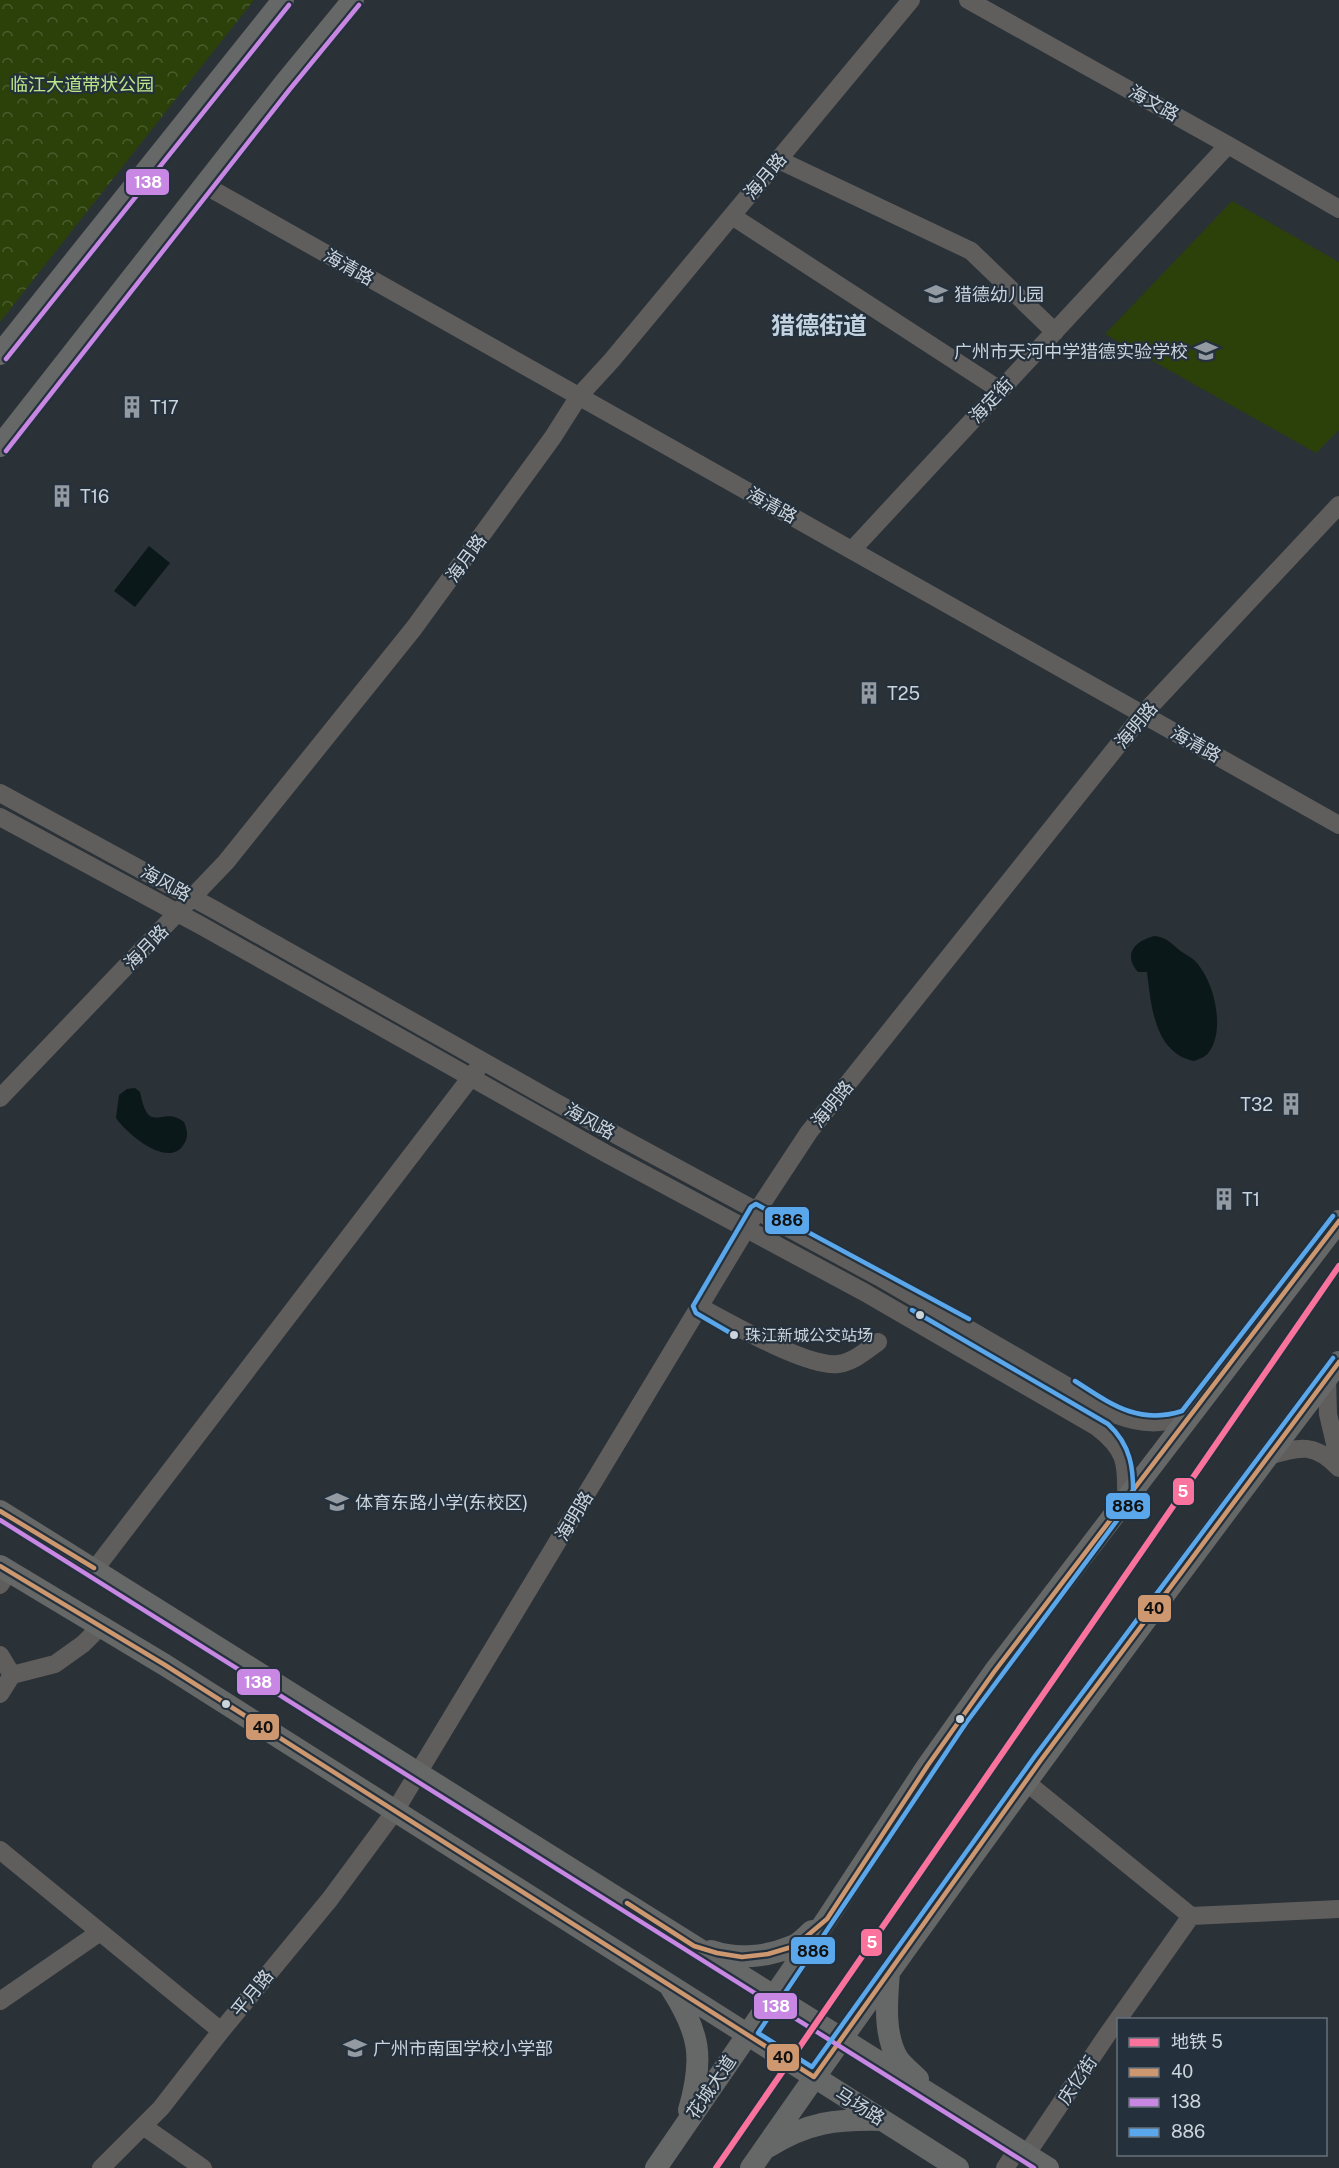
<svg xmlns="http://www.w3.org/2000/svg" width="1339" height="2168" font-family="'Public Sans','Noto Sans SC',sans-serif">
	<defs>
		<pattern id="park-crowns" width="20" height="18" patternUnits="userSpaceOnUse" patternTransform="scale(1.5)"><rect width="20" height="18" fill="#2c410a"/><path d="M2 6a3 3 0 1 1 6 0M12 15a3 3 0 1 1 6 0" fill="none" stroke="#495c2d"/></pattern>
	</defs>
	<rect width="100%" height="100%" fill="#2a3137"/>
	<!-- grass -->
	<path fill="#2c410a" d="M1232 201 1339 262V430L1316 453 1105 334Z"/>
	<!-- park -->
	<path fill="url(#park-crowns)" d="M0 0H254L0 322Z"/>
	<!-- water -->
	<path fill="#0b1819" d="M149 546 170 563 135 607 114 591Z
		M1155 936C1169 938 1172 945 1182 952 1186 955 1191 957 1194 960 1214 979 1226 1029 1209 1052 1206 1057 1199 1059 1194 1061 1154 1053 1151 1004 1147 972H1138C1122 954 1136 940 1155 936Z
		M135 1088 140 1092C149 1138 162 1104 184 1122 187 1130 189 1136 184 1144 169 1170 126 1133 116 1118L119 1095 127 1089Z"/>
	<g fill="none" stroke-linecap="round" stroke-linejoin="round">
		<!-- minor -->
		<path stroke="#5f5e5d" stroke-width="18" d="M968 0 1228 145 1339 209
			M779 160 971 251 1055 332
			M206 186 1339 825
			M732 216 1000 390
			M852 550 1228 145
			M0 793 215 910 557 1103 879 1277 1117 1415C1144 1425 1159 1424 1187 1417
			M0 817 200 925 605 1153 864 1292 1097 1427C1126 1449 1127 1463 1126 1498
			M0 1098 226 862 414 628 553 437 579 396 612 360 911 0
			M700 1307C728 1322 808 1368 838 1364 853 1362 866 1351 878 1342
			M1327 1377 1328 1414 1339 1461
			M1269 1456C1300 1446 1315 1443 1339 1468
			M95 1569 478 1068
			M0 1585 9 1571
			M0 1655 12 1675
			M0 1694 12 1675 55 1664 83 1644 101 1626
			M1026 1782 1191 1916 1339 1909
			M0 1850 221 2031
			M0 2001 100 1932
			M143 2126 203 2168
			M1026 2155 1107 2035 1191 1916
			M101 2168 161 2108 221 2031 330 1899 395 1811 757 1211 809 1132 1143 714 1339 505
			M1005 2168 1017 2150"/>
		<!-- major -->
		<path stroke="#666767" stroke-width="22" d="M0 354 283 0
			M0 446 284 84 353 0
			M0 1511 1048 2168
			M0 1566 165 1665 958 2168
			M711 1951C737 1960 767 1957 793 1946 800 1943 806 1936 812 1931
			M889 1972C887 1999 883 2034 898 2059 903 2066 912 2073 918 2079
			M671 1988C700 2033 704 2058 689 2110
			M768 2147C808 2122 836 2119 882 2120
			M656 2168 827 1919 928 1765 994 1672 1339 1221
			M751 2168C941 1895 1138 1627 1339 1362"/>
		<!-- bus-1 casing -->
		<g stroke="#24313d" stroke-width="9">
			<path id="bus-1" d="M0 1511 94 1568
				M0 1566 165 1665 814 2077 1041 1760 1339 1362
				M627 1903 694 1946 717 1953 742 1957 768 1954 795 1946 827 1919 928 1765 994 1672 1339 1221"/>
		</g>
		<!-- bus-2 casing -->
		<g stroke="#24313d" stroke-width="9">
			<path id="bus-2" d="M6 359 289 5
				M6 451 290 89 359 5
				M0 1520 1034 2168"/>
		</g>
		<!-- bus-3 casing -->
		<g stroke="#24313d" stroke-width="9">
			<path id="bus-3" d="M912 1310 1108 1424C1131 1445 1134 1469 1133 1499L966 1723 758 2033 812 2067 1035 1756 1333 1358
				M734 1335 696 1313 693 1306 751 1207 756 1204 969 1319
				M1075 1381C1111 1404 1138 1425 1182 1411L1333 1216"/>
		</g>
		<!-- bus-1 -->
		<use href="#bus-1" stroke="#cd976f" stroke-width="4.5"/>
		<!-- bus-2 -->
		<use href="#bus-2" stroke="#c787e3" stroke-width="4.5"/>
		<!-- bus-3 -->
		<use href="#bus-3" stroke="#5aa8eb" stroke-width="4.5"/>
		<!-- metro-1 casing -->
		<g stroke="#24313d" stroke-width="10">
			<path id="metro-1" d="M716 2168 1339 1266"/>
		</g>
		<!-- metro-1 -->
		<use href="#metro-1" stroke="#f9739d" stroke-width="6"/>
	</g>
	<!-- icons -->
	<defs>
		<g id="school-bare" transform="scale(1.8)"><path d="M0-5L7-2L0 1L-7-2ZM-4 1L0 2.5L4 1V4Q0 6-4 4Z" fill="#939aa2" stroke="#24313d" stroke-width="2.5" paint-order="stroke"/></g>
		<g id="building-bare" transform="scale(1.8)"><path d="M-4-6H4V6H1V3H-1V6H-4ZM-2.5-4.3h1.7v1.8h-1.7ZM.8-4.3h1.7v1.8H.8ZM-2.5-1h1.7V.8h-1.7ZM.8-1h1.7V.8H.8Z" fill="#939aa2" stroke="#24313d" stroke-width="2.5" paint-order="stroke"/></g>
	</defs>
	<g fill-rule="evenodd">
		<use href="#school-bare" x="936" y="294"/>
		<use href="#school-bare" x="1206" y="351"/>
		<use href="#building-bare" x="132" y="407"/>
		<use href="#building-bare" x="62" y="496"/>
		<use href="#building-bare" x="869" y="693"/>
		<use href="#building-bare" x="1291" y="1104"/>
		<use href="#building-bare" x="1224" y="1199"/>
		<use href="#school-bare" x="337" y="1502"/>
		<use href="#school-bare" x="355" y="2048"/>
	</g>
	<!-- markers -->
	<g fill="#cbd3db" stroke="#24313d" stroke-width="2">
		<circle cx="920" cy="1315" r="5"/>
		<circle cx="734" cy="1335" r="5"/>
		<circle cx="226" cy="1704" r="5"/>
		<circle cx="960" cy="1719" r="5"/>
	</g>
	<g text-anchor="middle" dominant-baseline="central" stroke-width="4.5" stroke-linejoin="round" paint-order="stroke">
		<!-- bus labels -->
		<g font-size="16" fill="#cbd3db" stroke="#24313d" text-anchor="start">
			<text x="745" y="1335">珠江新城公交站场</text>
		</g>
		<!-- park labels -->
		<g font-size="18" fill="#bce58a" stroke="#24313d">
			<text x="82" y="84">临江大道带状公园</text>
		</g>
		<!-- street labels -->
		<g font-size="18" fill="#cbd3db" stroke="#24313d">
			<text transform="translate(1154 103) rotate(29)">海文路</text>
			<text transform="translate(765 176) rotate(-50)">海月路</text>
			<text transform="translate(349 267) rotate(29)">海清路</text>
			<text transform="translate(991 400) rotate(-47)">海定街</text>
			<text transform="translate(772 505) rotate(29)">海清路</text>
			<text transform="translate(466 558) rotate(-54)">海月路</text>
			<text transform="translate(1136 725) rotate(-50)">海明路</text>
			<text transform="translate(1196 744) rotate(29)">海清路</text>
			<text transform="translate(166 883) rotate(29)">海风路</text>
			<text transform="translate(146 947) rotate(-46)">海月路</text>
			<text transform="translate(832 1104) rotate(-51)">海明路</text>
			<text transform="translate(590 1121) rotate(29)">海风路</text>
			<text transform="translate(574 1516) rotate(-59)">海明路</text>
			<text transform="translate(252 1993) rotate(-51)">平月路</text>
			<text transform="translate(1077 2080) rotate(-56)">庆亿街</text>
			<text transform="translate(711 2087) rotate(-56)">花城大道</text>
			<text transform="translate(860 2106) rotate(32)">马场路</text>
		</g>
		<!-- poi labels -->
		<g font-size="18" fill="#cbd3db" stroke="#24313d" text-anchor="start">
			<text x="954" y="294">猎德幼儿园</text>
			<text x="1188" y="351" text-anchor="end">广州市天河中学猎德实验学校</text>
			<text x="150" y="407">T17</text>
			<text x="80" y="496">T16</text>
			<text x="887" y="693">T25</text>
			<text x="1273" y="1104" text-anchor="end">T32</text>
			<text x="1242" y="1199">T1</text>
			<text x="355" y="1502">体育东路小学(东校区)</text>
			<text x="373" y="2048">广州市南国学校小学部</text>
		</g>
		<!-- district labels -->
		<g font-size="24" font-weight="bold" fill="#c1d1e0" stroke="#24313d">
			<text x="819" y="325">猎德街道</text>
		</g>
	</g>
	<g stroke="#24313d" stroke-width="2">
		<rect x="125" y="168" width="45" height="28" rx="6" fill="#c787e3"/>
		<rect x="764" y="1206" width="46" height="29" rx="6" fill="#5aa8eb"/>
		<rect x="1172" y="1477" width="23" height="29" rx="6" fill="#f9739d"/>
		<rect x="1105" y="1492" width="46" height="28" rx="6" fill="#5aa8eb"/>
		<rect x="1137" y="1594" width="35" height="29" rx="6" fill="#cd976f"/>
		<rect x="236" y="1668" width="45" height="28" rx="6" fill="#c787e3"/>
		<rect x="245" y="1713" width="35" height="28" rx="6" fill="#cd976f"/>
		<rect x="860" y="1928" width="23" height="29" rx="6" fill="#f9739d"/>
		<rect x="790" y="1936" width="46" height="29" rx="6" fill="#5aa8eb"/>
		<rect x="753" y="1992" width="45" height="28" rx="6" fill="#c787e3"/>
		<rect x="766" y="2043" width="34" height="29" rx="6" fill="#cd976f"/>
	</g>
	<g font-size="16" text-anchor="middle" font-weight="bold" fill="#fff">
		<text x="148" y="188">138</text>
		<text x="1183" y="1497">5</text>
		<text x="258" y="1688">138</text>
		<text x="872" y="1948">5</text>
		<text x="776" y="2012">138</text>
	</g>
	<g font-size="16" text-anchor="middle" font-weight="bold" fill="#111">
		<text x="787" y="1226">886</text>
		<text x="1128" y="1512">886</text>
		<text x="1154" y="1614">40</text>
		<text x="263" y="1733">40</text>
		<text x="813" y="1957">886</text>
		<text x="783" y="2063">40</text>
	</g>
	<!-- legend -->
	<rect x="1117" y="2018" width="210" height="138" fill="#24313d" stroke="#67727c" stroke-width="1.5"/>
	<rect x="1129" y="2038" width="30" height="9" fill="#f9739d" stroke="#67727c" stroke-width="1.5"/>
	<text x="1171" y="2048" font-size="18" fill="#cbd3db">地铁 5</text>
	<rect x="1129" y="2068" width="30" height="9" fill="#cd976f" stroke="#67727c" stroke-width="1.5"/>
	<text x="1171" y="2078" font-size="18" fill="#cbd3db">40</text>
	<rect x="1129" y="2098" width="30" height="9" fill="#c787e3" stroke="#67727c" stroke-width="1.5"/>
	<text x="1171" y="2108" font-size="18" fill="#cbd3db">138</text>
	<rect x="1129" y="2128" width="30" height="9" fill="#5aa8eb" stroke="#67727c" stroke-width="1.5"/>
	<text x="1171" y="2138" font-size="18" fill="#cbd3db">886</text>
</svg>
